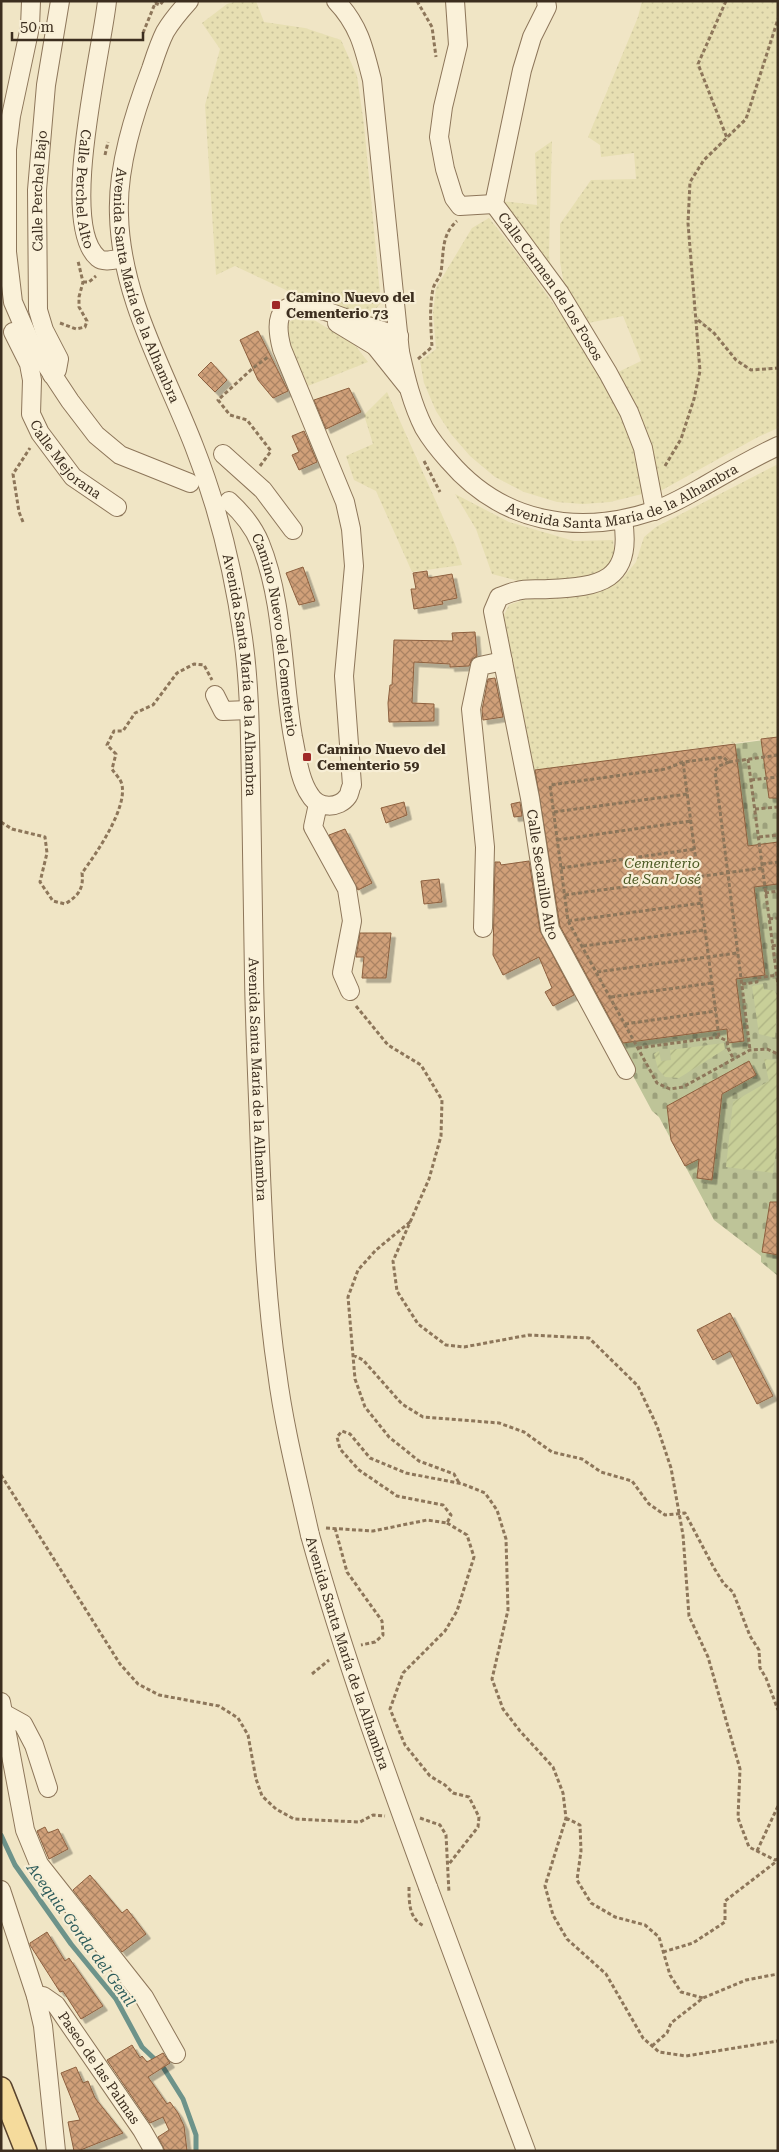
<svg xmlns="http://www.w3.org/2000/svg" width="779" height="2152" font-family="'Roboto Serif',serif">
	<defs>
		<pattern id="farmland-dots" width="8" height="8" patternUnits="userSpaceOnUse" patternTransform="scale(1.25)"><rect width="8" height="8" fill="#e7dfb2"/><path d="M2 2h.1M6 6h.1" fill="none" stroke="#c7c099" stroke-width="1.8" stroke-linecap="round"/></pattern>
		<pattern id="cemetery-stones" width="16" height="16" patternUnits="userSpaceOnUse" patternTransform="scale(1.25)"><rect width="16" height="16" fill="#bec498"/><path d="M2 7V4a2 2 0 0 1 4 0v3zM10 15v-3a2 2 0 0 1 4 0v3z" fill="#9ca07b"/></pattern>
		<pattern id="garden-furrows" width="10" height="10" patternUnits="userSpaceOnUse" patternTransform="scale(1.25)"><rect width="10" height="10" fill="#c8cf98"/><path d="M-1 1l2-2M0 10L10 0M9 11l2-2" fill="none" stroke="#adb283"/></pattern>
		<pattern id="building-cross-hatch" width="8" height="8" patternUnits="userSpaceOnUse" patternTransform="scale(1.25)"><rect width="8" height="8" fill="#d0a079"/><path d="M0 0l8 8M0 8l8-8" fill="none" stroke="#aa8363"/></pattern>
		<filter id="shadow"><feDropShadow dx="4.5" dy="4.5" stdDeviation="0" flood-color="#0004"/></filter>
	</defs>
	<rect width="100%" height="100%" fill="#f0e5c5"/>
	<!-- farmland -->
	<path fill="url(#farmland-dots)" d="M237 1H256L264 22 305 28 341 40 357 76 364 125 381 303 372 313 359 316 288 291 235 266 216 275 205 105 220 49 202 23 227 4Z
		M642 1H778V428L758 437 655 494 614 374 641 361 623 316 583 324 566 296 560 262V224L591 180 636 179 634 153 601 157 600 145 588 137 638 17Z
		M552 141 549 255 553 279 501 201 537 205 535 153Z
		M489 218 523 261 578 339 620 414 637 457 642 494 610 502 583 504 557 502 524 492 495 477 470 456 451 434 436 411 424 383 420 361 436 349 433 312 436 288 472 228Z
		M306 315 355 345 368 362 308 386 288 340V324L293 318Z
		M387 392 455 544 462 565 412 572 376 491 354 480 346 456 373 444 364 415Z
		M778 464V737L532 771 502 619 509 605 523 600 604 590 622 579 636 562 644 537 656 527Z
		M455 494 509 522 574 541 613 540 615 557 609 566 597 574 562 581 523 582 492 574 476 529Z"/>
	<!-- cemetery -->
	<path fill="url(#cemetery-stones)" d="M778 738V1276L761 1262V1256L714 1220 659 1117 652 1111 553 927 532 771Z"/>
	<!-- garden -->
	<path fill="url(#garden-furrows)" d="M763 984 764 990H774L778 997 775 1038 759 1034 752 986Z
		M724 1043 725 1049 679 1078 665 1077 658 1069 654 1054 659 1051 661 1061 671 1060 670 1050Z
		M764 1059 774 1060 778 1064V1137L773 1173 726 1167 733 1102 769 1081Z"/>
	<g fill="none" stroke-linecap="round" stroke-linejoin="round">
		<!-- stream -->
		<path stroke="#6d938a" stroke-width="5" d="M1 1835 15 1865 71 1944 116 1999 142 2047 163 2067 183 2099 196 2135V2151"/>
	</g>
	<!-- building -->
	<path fill="url(#building-cross-hatch)" stroke="#8d603f" filter="url(#shadow)" d="M258 331 288 391 273 398 258 380 240 340Z
		M211 362 227 380 215 392 198 375Z
		M349 388 361 412 326 429 314 400Z
		M304 431 317 462 299 470 292 455 299 452 292 436Z
		M303 567 315 601 299 605 286 573Z
		M427 571 428 578 452 574 457 598 442 601 443 604 414 609 411 589H416L413 573Z
		M475 632 477 656 472 659 469 666 450 667V664L414 662 412 703 434 704V721L389 722 388 703 390 685H392L394 640 453 641 452 633Z
		M495 678 503 717 483 720 482 710 488 679Z
		M778 737V798H769L761 739Z
		M735 744 748 846 778 842V884L754 887 765 975 736 979 744 1041 728 1043 727 1029 623 1043 560 926 535 770Z
		M404 802 407 815 386 823 381 808Z
		M520 802 522 816 514 817 511 804Z
		M345 829 372 883 358 890 329 835Z
		M529 861 540 931 574 995 553 1006 545 992 552 988 539 957 503 975 493 955 495 862H500L501 865Z
		M439 879 442 902 424 904 421 881Z
		M360 933H391L386 978H362L364 957H356Z
		M749 1061 756 1075 722 1094 712 1180 697 1178 699 1159 685 1166 671 1140 667 1106Z
		M770 1202H778V1255L762 1252Z
		M730 1313 773 1396 757 1404 730 1351 713 1360 697 1330Z
		M45 1827 48 1833 58 1829 68 1849 49 1859 37 1831Z
		M90 1875 122 1913 127 1909 146 1934 122 1952 73 1890Z
		M47 1932 65 1961 69 1958 103 2006 81 2019 63 1991 60 1992 30 1945V1943Z
		M132 2045 140 2058 142 2056 147 2062 163 2053 170 2063 148 2077 167 2104 170 2102 178 2113 184 2126 187 2151H165L158 2137 169 2130 163 2117 150 2123 107 2060Z
		M76 2067 83 2083 88 2081 95 2098 123 2133 78 2151H74L68 2122 80 2120 61 2073Z"/>
	<g fill="none" stroke-linecap="round" stroke-linejoin="round">
		<!-- minor casing -->
		<g stroke="#8d765a" stroke-width="20">
			<g id="minor">
				<path d="M31 1 30 27 11 116 7 149V252L13 302 29 339 70 401 96 435 120 455 190 483"/>
				<path id="s1" d="M107 1C102 51 58 224 98 258 104 263 116 259 123 258"/>
				<path id="s2" d="M189 1C180 11 172 20 165 32 159 44 155 57 151 69 134 114 117 167 119 215 121 298 165 371 194 446 218 507 234 573 243 638 250 687 250 738 251 788 252 851 253 914 254 977 255 1035 258 1093 260 1151 263 1225 266 1299 277 1372 284 1427 298 1481 310 1535"/>
				<path id="s3" d="M336 1C359 25 364 48 372 80L400 352C406 379 412 404 424 428 431 440 440 451 449 461 502 523 578 536 653 511 671 505 688 495 704 486 728 472 753 458 778 446"/>
				<path d="M455 1 458 45 443 107 439 137 445 169 454 198 460 206 494 204"/>
				<path id="s4" d="M546 1 547 7 532 37 522 70 494 204 559 292 608 373 629 412 643 448 655 511"/>
				<path d="M337 323 375 346 400 352"/>
				<path id="s5" d="M13 332 29 364 32 380 31 414 40 433 73 477 117 507"/>
				<path d="M375 346 407 386"/>
				<path id="s6" d="M52 375 57 370 59 359 44 330 38 310 37 190 46 85 60 1"/>
				<path d="M223 454 263 490 293 530"/>
				<path id="s7" d="M229 501C242 513 253 526 260 543 284 601 282 676 293 737 297 756 299 779 310 795 318 809 339 809 348 796 350 793 350 788 352 785L344 676 354 566 351 529 345 502 282 349C263 278 327 313 362 324 374 328 386 332 399 336"/>
				<path id="s8" d="M623 520C633 581 600 587 549 589 539 590 527 588 517 591 511 592 505 595 499 597L493 611 530 798 550 929 626 1070"/>
				<path d="M215 695 223 711 249 710"/>
				<path d="M318 804 313 827 347 889 352 921 342 973 350 991"/>
				<path d="M483 928 485 847 471 709 480 666 503 661"/>
				<path d="M1 1702 25 1830 39 1864 144 1997 176 2054"/>
				<path d="M3 1713 23 1724 34 1745 48 1788"/>
				<path d="M428 1887 526 2151"/>
				<path d="M1 1890 36 1996 43 2026 56 2151"/>
				<path id="s9" d="M36 1996H43L56 2005 142 2130 154 2151"/>
			</g>
		</g>
		<!-- major casing -->
		<g stroke="#5a442e" stroke-width="24">
			<path id="major" d="M1 2088 26 2151"/>
		</g>
		<!-- path -->
		<path stroke="#8d765a" stroke-width="3" stroke-dasharray="4 2.5" stroke-linecap="butt" d="M417 1 432 27 436 57
			M726 1 698 64 727 138
			M155 3 160 5 163 1
			M143 33 156 1
			M105 155 108 142
			M83 282H89L96 276
			M698 320 714 333 736 360 751 370 778 368
			M60 323 76 329 85 327 87 321 79 307V297L83 282 78 261
			M418 359 432 347C431 328 429 308 433 289 434 283 440 278 441 272 444 252 441 235 457 221
			M424 461 440 492
			M260 466 271 451 247 420 230 415 218 400 253 368 268 357
			M665 466 681 439 694 399 700 371 688 223 690 182 704 160 746 119 778 19
			M23 522 19 512 13 474 30 448
			M778 755 729 762 723 757 683 762 666 769 550 785 568 921 657 1083 670 1089 683 1087 750 1050 767 1049 778 1054
			M748 759 778 985
			M683 762 719 1037
			M729 762 719 766 715 771 750 1050
			M751 780 778 777
			M755 809 778 807
			M554 812 687 794
			M1 822 12 829 45 837 47 853 40 882 53 901 65 904C78 896 84 889 82 873 96 854 127 809 122 785 121 779 115 774 112 769L116 754 107 745 114 731H123L135 713 153 705 177 673 194 664 204 665 212 680
			M759 837 778 835
			M557 840 691 821
			M762 864 778 862
			M561 868 695 849
			M765 893 778 891
			M565 895 762 868
			M769 919 778 918
			M568 921 702 903
			M583 946 705 930
			M772 946 778 945
			M597 972 737 953
			M742 984 757 982V978L777 975
			M611 997 712 983
			M356 1006 388 1045 421 1065 442 1100 441 1136 429 1179 393 1261 397 1291 418 1324 446 1345 464 1347 529 1335 589 1338 638 1386 657 1426 671 1468 683 1535 689 1616 708 1657 740 1769 738 1818 749 1847 775 1860 778 1859
			M625 1024 716 1011
			M638 1048 719 1037 727 1041 728 1048 733 1058
			M410 1222 376 1250 358 1270 348 1297 355 1379 365 1407 389 1437 419 1461 454 1474 459 1483
			M353 1355 363 1360 402 1404 423 1417 499 1423 524 1432 552 1452 582 1459 601 1472 632 1481 649 1504 665 1515 685 1513 714 1568 724 1584 733 1592 750 1636 759 1650 760 1668 766 1678 778 1710
			M1 1475 120 1664 138 1684 159 1695 219 1706 238 1718 248 1735 256 1779 262 1796 276 1809 294 1819 360 1822 373 1815 385 1816
			M447 1523 467 1535 474 1557 457 1611 445 1631 403 1673 390 1709 405 1745 430 1776 445 1785 453 1793 469 1797 479 1817 478 1827 449 1864
			M326 1528 373 1531 427 1520 447 1523 451 1515 443 1505 397 1496 359 1470 340 1449 337 1437 342 1431 350 1434 370 1458 406 1473 463 1484 485 1493 497 1510 506 1539 508 1610 492 1679 503 1709 520 1731 553 1767 563 1793 566 1818 545 1886 553 1915 567 1939 606 1974 643 2038 659 2052 686 2056 778 2041
			M335 1528 347 1572 382 1621 383 1635 375 1642 361 1645
			M312 1674 329 1660
			M420 1818 440 1825 446 1835 449 1893
			M566 1818 580 1825 581 1851 577 1880 591 1903 615 1917 645 1925 659 1937 670 1975 681 1992 703 1998
			M757 1851 778 1806
			M409 1887C409 1903 409 1919 424 1926
			M663 1952 693 1943 725 1922V1901L777 1861
			M652 2046 667 2033 671 2023 703 1998 746 1980 778 1974"/>
		<!-- minor -->
		<use href="#minor" stroke="#faf1d9" stroke-width="18"/>
		<!-- major -->
		<use href="#major" stroke="#f5db9c" stroke-width="21"/>
		<!-- minor-bridge casing -->
		<g stroke="#8d765a" stroke-width="20" stroke-linecap="butt">
			<g id="minor-bridge">
				<path id="s10" d="M310 1535C343 1654 385 1770 428 1887"/>
			</g>
		</g>
		<!-- minor-bridge -->
		<use href="#minor-bridge" stroke="#faf1d9" stroke-width="18"/>
	</g>
	<!-- markers -->
	<g fill="#9f2927" stroke="#f7eed5" stroke-width="2">
		<rect x="271" y="300" width="10" height="10" rx="2.5"/>
		<rect x="302" y="752" width="10" height="10" rx="2.5"/>
	</g>
	<g text-anchor="middle" dominant-baseline="central" stroke-width="4.5" stroke-linejoin="round" paint-order="stroke">
		<!-- street labels -->
		<g font-size="14" fill="#3c2e1f" stroke="#f7eed5">
			<text stroke="none"><textPath href="#s1" startOffset="190">Calle Perchel Alto</textPath></text>
			<text stroke="none"><textPath href="#s6" startOffset="191">Calle Perchel Bajo</textPath></text>
			<text stroke="none"><textPath href="#s2" startOffset="304">Avenida Santa María de la Alhambra</textPath></text>
			<text stroke="none"><textPath href="#s4" startOffset="311">Calle Carmen de los Fosos</textPath></text>
			<text stroke="none"><textPath href="#s5" startOffset="144">Calle Mejorana</textPath></text>
			<text stroke="none"><textPath href="#s3" startOffset="679">Avenida Santa María de la Alhambra</textPath></text>
			<text stroke="none"><textPath href="#s7" startOffset="146">Camino Nuevo del Cementerio</textPath></text>
			<text stroke="none"><textPath href="#s2" startOffset="709">Avenida Santa María de la Alhambra</textPath></text>
			<text stroke="none"><textPath href="#s8" startOffset="458">Calle Secanillo Alto</textPath></text>
			<text stroke="none"><textPath href="#s2" startOffset="1114">Avenida Santa María de la Alhambra</textPath></text>
			<text stroke="none"><textPath href="#s10" startOffset="124">Avenida Santa María de la Alhambra</textPath></text>
			<text stroke="none"><textPath href="#s9" startOffset="99">Paseo de las Palmas</textPath></text>
		</g>
		<!-- poi labels -->
		<g font-size="14" font-weight="bold" fill="#3c2e1f" stroke="#f7eed5" text-anchor="start">
			<text x="286" y="297">Camino Nuevo del<tspan x="286" dy="16">Cementerio 73</tspan></text>
			<text x="317" y="749">Camino Nuevo del<tspan x="317" dy="16">Cementerio 59</tspan></text>
		</g>
		<!-- park labels -->
		<g font-size="14" font-style="italic" fill="#4b5a24" stroke="#f7eed5">
			<text x="662" y="863">Cementerio<tspan x="662" dy="16">de San José</tspan></text>
		</g>
		<!-- water labels -->
		<g font-size="15" font-style="italic" fill="#2d5c5b" stroke="#f7eed5">
			<text transform="translate(81 1935) rotate(54)">Acequia Gorda del Genil</text>
		</g>
	</g>
	<!-- border -->
	<rect width="779" height="2152" fill="none" stroke="#3c2e1f" stroke-width="5"/>
	<!-- scale -->
	<path d="M12 32v8h131v-8" fill="none" stroke="#3c2e1f" stroke-width="2.5"/>
	<text x="20" y="32" font-size="15" fill="#3c2e1f" stroke="#f7eed5" stroke-width="4" paint-order="stroke">50 m</text>
</svg>
